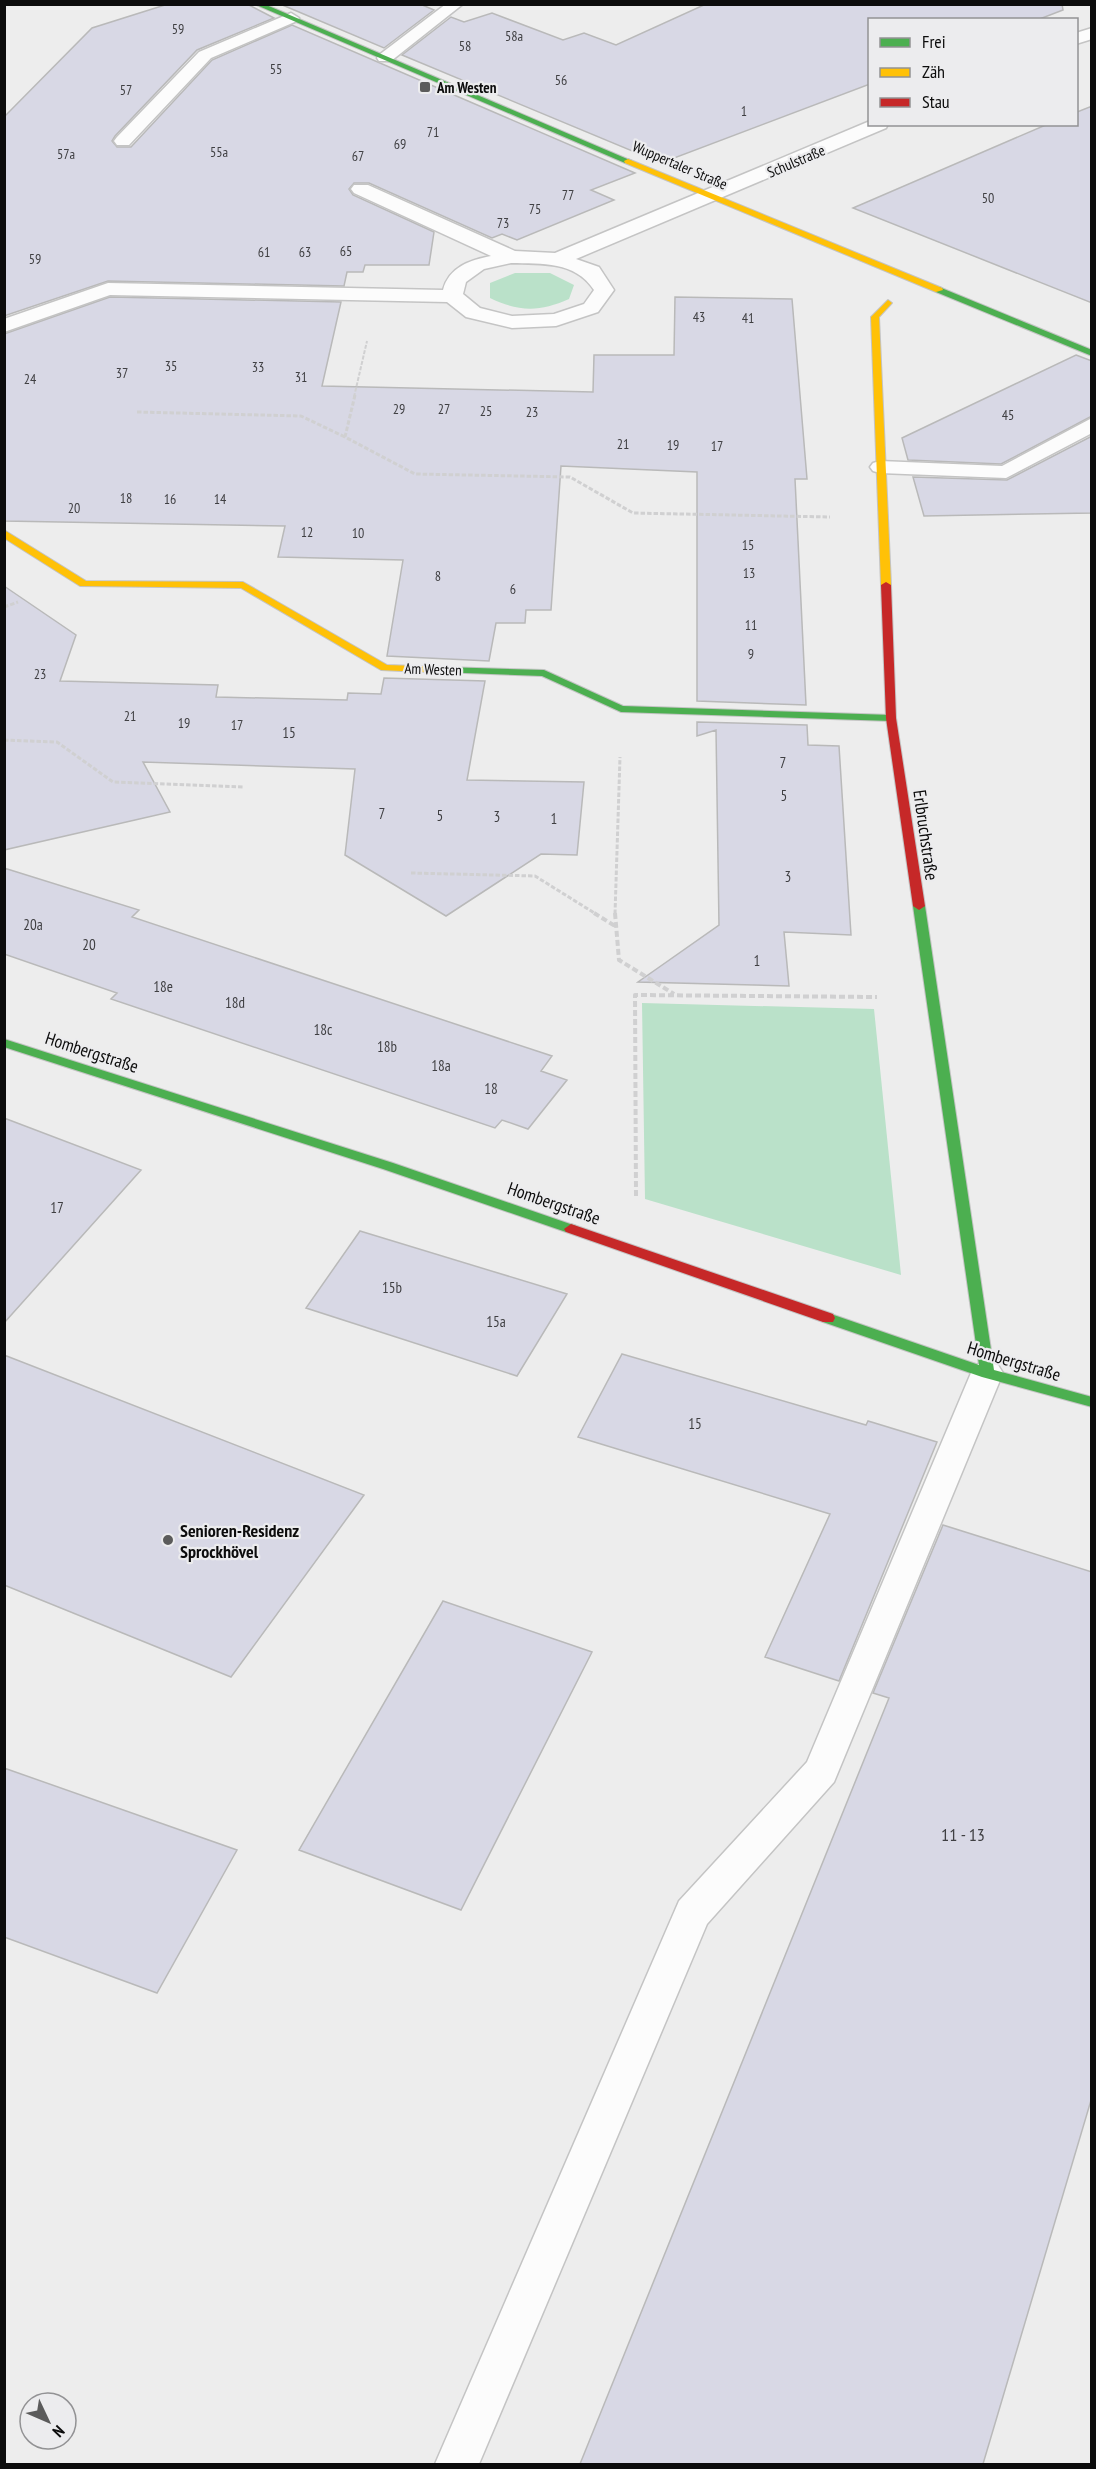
<svg xmlns="http://www.w3.org/2000/svg" width="1096" height="2469" font-family="'PT Sans Narrow',sans-serif">
	<rect width="100%" height="100%" fill="#ededed"/>
	<!-- green -->
	<path fill="#bae1c9" d="M515 273H550L574 285 569 299C540 312 519 312 490 298V283Z
		M642 1003 874 1009 901 1275 645 1199Z"/>
	<!-- building -->
	<path fill="#d8d8e5" stroke="#b9b9b9" stroke-width="1.5" d="M168 4H247L274 18 197 50 115 136 112 141 117 147H131L212 60 292 25 635 173 591 190 614 200 517 240 502 234 492 238 369 183H354L349 189 353 195 434 232 429 265H365L363 272H347L344 286 108 281 4 316V117L92 28Z
		M280 4H420L434 10 384 48Z
		M706 4H1062L1063 10 1037 20H870V84L661 163 402 55 451 17 464 22 492 13 563 40 584 33 616 45Z
		M1092 106V303L853 208 1048 124H1077V112Z
		M110 297 341 302 322 386 593 392 594 355H674L675 297 792 299 807 479H795L806 705 697 701V472L561 466 551 610H526L525 623H496L489 661 387 656 403 560 278 557 285 526 4 521V334Z
		M1076 355 1092 361V416L1001 464 908 460 902 438Z
		M1092 436V513L924 516 913 477 1007 480Z
		M4 586 76 635 60 681 218 685 216 697 347 700 348 693 381 694 384 678 485 681 467 780 584 782 577 855 541 854 446 916 345 855 355 769 143 762 170 812 4 850Z
		M697 722 807 725 808 745 839 746 851 935 784 932 789 986 638 982 719 925 716 730 697 736Z
		M4 868 139 910 132 917 552 1056 541 1071 567 1080 528 1129 502 1120 495 1128 111 999 117 993 4 954Z
		M4 1118 141 1170 4 1323Z
		M360 1231 567 1294 517 1376 306 1308Z
		M622 1354 866 1425 868 1421 937 1442 839 1681 765 1657 830 1514 578 1437Z
		M4 1355 364 1495 231 1677 4 1585Z
		M943 1525 1092 1572V2097L983 2464H580L889 1698 873 1693Z
		M443 1601 592 1652 461 1910 299 1850Z
		M4 1768 237 1850 157 1993 4 1937Z"/>
	<g fill="none" stroke-linecap="round" stroke-linejoin="round">
		<!-- lane casing -->
		<g stroke="#c4c4c4" stroke-width="3">
			<path id="lane" d="M446 4H463L391 61H379L377 58 379 55Z
				M291 13 299 18 297 21 211 58 129 145H117L114 141 117 137 199 52Z
				M1092 418V433L1006 478 880 473 873 471 870 467 873 463 880 461 1002 466Z
				M987 1361 998 1365 1003 1373 834 1782 707 1924 479 2464H435L679 1901 807 1762 971 1373 976 1365Z"/>
		</g>
		<!-- street casing -->
		<g stroke="#c4c4c4" stroke-width="3">
			<path id="street" d="M1092 28V39L1076 44V33Z
				M870 121V124H888L886 128 576 259 599 267 614 290 598 312 556 326 512 328 466 317 447 302 110 295 4 332V319L108 283 443 290C449 267 470 260 491 256L354 193 351 189 354 185H368L515 251 555 253ZM511 263C542 264 575 261 594 290L584 304 554 314 512 316 480 308 463 294 466 282 484 269Z"/>
		</g>
		<!-- fast casing -->
		<g stroke="#c4c4c4" stroke-width="2">
			<path id="fast" d="M254 4H264L632 161 625 163Z
				M939 287 1092 350V356L936 292V288Z
				M443 667 544 670 623 706 891 715 896 718 891 721 621 712 542 676 439 672V668Z
				M919 902 925 906 994 1370 1092 1397V1407L982 1377 823 1322 821 1318 828 1313 979 1365 913 906Z
				M4 1039 393 1163 576 1226 578 1229 576 1232H566L383 1169 4 1047Z"/>
		</g>
		<!-- slow casing -->
		<g stroke="#c4c4c4" stroke-width="2">
			<path id="slow" d="M628 159 942 288 943 290 936 292 625 163 624 161Z
				M888 300 892 303 879 317 891 585 886 588 881 585 871 317Z
				M4 530 86 581 243 582 387 665 443 667 448 670 443 673 381 670 241 588 80 586 4 538Z"/>
		</g>
		<!-- jam casing -->
		<g stroke="#c4c4c4" stroke-width="2">
			<path id="jam" d="M886 582 891 585 896 718 925 906 919 910 913 906 886 718 881 585Z
				M571 1224 833 1314 835 1318 833 1322H823L566 1232 564 1229Z"/>
		</g>
		<!-- path-far2 -->
		<path stroke="#d0d0d1" stroke-width="2" stroke-dasharray="4 1.5" stroke-linecap="butt" d="M354 397 367 341"/>
		<!-- path-far1 -->
		<path stroke="#d0d0d1" stroke-width="3" stroke-dasharray="4.5 2" stroke-linecap="butt" d="M355 395 345 437 415 474 570 477 633 513 830 517
			M137 412 301 416 345 437
			M4 607 18 602
			M4 740 57 742 113 782 244 787
			M411 873 535 876 596 914
			M615 914 620 757"/>
		<!-- path -->
		<path stroke="#d0d0d1" stroke-width="4" stroke-dasharray="6 3" stroke-linecap="butt" d="M594 913 615 926
			M615 913 619 960 674 994
			M636 1196 635 995 877 997"/>
		<!-- lane -->
		<use href="#lane" fill="#fcfcfc" fill-rule="evenodd"/>
		<!-- street -->
		<use href="#street" fill="#fcfcfc" fill-rule="evenodd"/>
		<!-- fast -->
		<use href="#fast" fill="#4caf50" fill-rule="evenodd"/>
		<!-- slow -->
		<use href="#slow" fill="#ffc107" fill-rule="evenodd"/>
		<!-- jam -->
		<use href="#jam" fill="#c62828" fill-rule="evenodd"/>
	</g>
	<!-- markers -->
	<g fill="#5b5b5b" stroke="#ececee" stroke-width="2">
		<rect x="419" y="81" width="12" height="12" rx="3"/>
		<circle cx="168" cy="1540" r="6"/>
	</g>
	<g text-anchor="middle" dominant-baseline="central" stroke-width="4.5" stroke-linejoin="round" paint-order="stroke">
		<!-- far-number labels -->
		<g font-size="14" fill="#3f3f42">
			<text x="178" y="29">59</text>
			<text x="514" y="36">58a</text>
			<text x="465" y="46">58</text>
			<text x="276" y="69">55</text>
			<text x="561" y="80">56</text>
			<text x="126" y="90">57</text>
			<text x="744" y="111">1</text>
			<text x="433" y="132">71</text>
			<text x="400" y="144">69</text>
			<text x="219" y="152">55a</text>
			<text x="66" y="154">57a</text>
			<text x="358" y="156">67</text>
			<text x="568" y="195">77</text>
			<text x="988" y="198">50</text>
			<text x="535" y="209">75</text>
			<text x="503" y="223">73</text>
			<text x="346" y="251">65</text>
			<text x="264" y="252">61</text>
			<text x="305" y="252">63</text>
			<text x="35" y="259">59</text>
			<text x="699" y="317">43</text>
			<text x="748" y="318">41</text>
			<text x="171" y="366">35</text>
			<text x="258" y="367">33</text>
			<text x="122" y="373">37</text>
			<text x="301" y="377">31</text>
			<text x="30" y="379">24</text>
			<text x="399" y="409">29</text>
			<text x="444" y="409">27</text>
			<text x="486" y="411">25</text>
			<text x="532" y="412">23</text>
			<text x="1008" y="415">45</text>
			<text x="623" y="444">21</text>
			<text x="673" y="445">19</text>
			<text x="717" y="446">17</text>
			<text x="126" y="498">18</text>
			<text x="170" y="499">16</text>
			<text x="220" y="499">14</text>
			<text x="74" y="508">20</text>
			<text x="307" y="532">12</text>
			<text x="358" y="533">10</text>
			<text x="748" y="545">15</text>
			<text x="749" y="573">13</text>
			<text x="438" y="576">8</text>
			<text x="513" y="589">6</text>
			<text x="751" y="625">11</text>
			<text x="751" y="654">9</text>
			<text x="40" y="674">23</text>
			<text x="130" y="716">21</text>
			<text x="184" y="723">19</text>
			<text x="237" y="725">17</text>
		</g>
		<!-- far-poi labels -->
		<g font-size="15" font-weight="bold" fill="#0c0c0c" stroke="#ececee" text-anchor="start">
			<text x="437" y="87">Am Westen</text>
		</g>
		<!-- far-street labels -->
		<g font-size="15" fill="#0c0c0c" stroke="#ececee">
			<text transform="translate(796 161) rotate(-23)">Schulstraße</text>
			<text transform="translate(680 165) rotate(23)">Wuppertaler Straße</text>
			<text transform="translate(433 669) rotate(2)">Am Westen</text>
		</g>
		<!-- number labels -->
		<g font-size="15" fill="#3f3f42">
			<text x="289" y="732">15</text>
			<text x="783" y="762">7</text>
			<text x="784" y="795">5</text>
			<text x="382" y="813">7</text>
			<text x="440" y="815">5</text>
			<text x="497" y="816">3</text>
			<text x="554" y="818">1</text>
			<text x="788" y="876">3</text>
			<text x="33" y="924">20a</text>
			<text x="89" y="944">20</text>
			<text x="757" y="960">1</text>
			<text x="163" y="986">18e</text>
			<text x="235" y="1002">18d</text>
			<text x="323" y="1029">18c</text>
			<text x="387" y="1046">18b</text>
			<text x="441" y="1065">18a</text>
			<text x="491" y="1088">18</text>
			<text x="57" y="1207">17</text>
			<text x="392" y="1287">15b</text>
			<text x="496" y="1321">15a</text>
			<text x="695" y="1423">15</text>
		</g>
		<!-- street labels -->
		<g font-size="18" fill="#0c0c0c" stroke="#ececee">
			<text transform="translate(926 835) rotate(82)">Erlbruchstraße</text>
			<text transform="translate(92 1052) rotate(18)">Hombergstraße</text>
			<text transform="translate(554 1203) rotate(19)">Hombergstraße</text>
			<text transform="translate(1014 1361) rotate(17)">Hombergstraße</text>
		</g>
		<!-- poi labels -->
		<g font-size="18" font-weight="bold" fill="#0c0c0c" stroke="#ececee" text-anchor="start">
			<text x="180" y="1530">Senioren-Residenz<tspan x="180" dy="21">Sprockhövel</tspan></text>
		</g>
		<!-- near-number labels -->
		<g font-size="18" fill="#3f3f42">
			<text x="963" y="1834">11 - 13</text>
		</g>
	</g>
	<!-- border -->
	<rect width="1096" height="2469" fill="none" stroke="#0c0c0c" stroke-width="12"/>
	<!-- legend -->
	<rect x="868" y="18" width="210" height="108" fill="#ececee" stroke="#929294" stroke-width="1.5"/>
	<rect x="880" y="38" width="30" height="9" fill="#4caf50" stroke="#929294" stroke-width="1.5"/>
	<text x="922" y="48" font-size="18" fill="#0c0c0c">Frei</text>
	<rect x="880" y="68" width="30" height="9" fill="#ffc107" stroke="#929294" stroke-width="1.5"/>
	<text x="922" y="78" font-size="18" fill="#0c0c0c">Zäh</text>
	<rect x="880" y="98" width="30" height="9" fill="#c62828" stroke="#929294" stroke-width="1.5"/>
	<text x="922" y="108" font-size="18" fill="#0c0c0c">Stau</text>
	<!-- north arrow -->
	<g transform="translate(48 2421) rotate(134)"><circle r="28" fill="#ececee" stroke="#929294" stroke-width="1.5"/>
	<path d="M0-4.5L10 22L0 15L-10 22Z" fill="#5b5b5b"/>
	<text y="-9" font-size="16" font-weight="bold" text-anchor="middle" fill="#0c0c0c">N</text>
	</g>
</svg>
